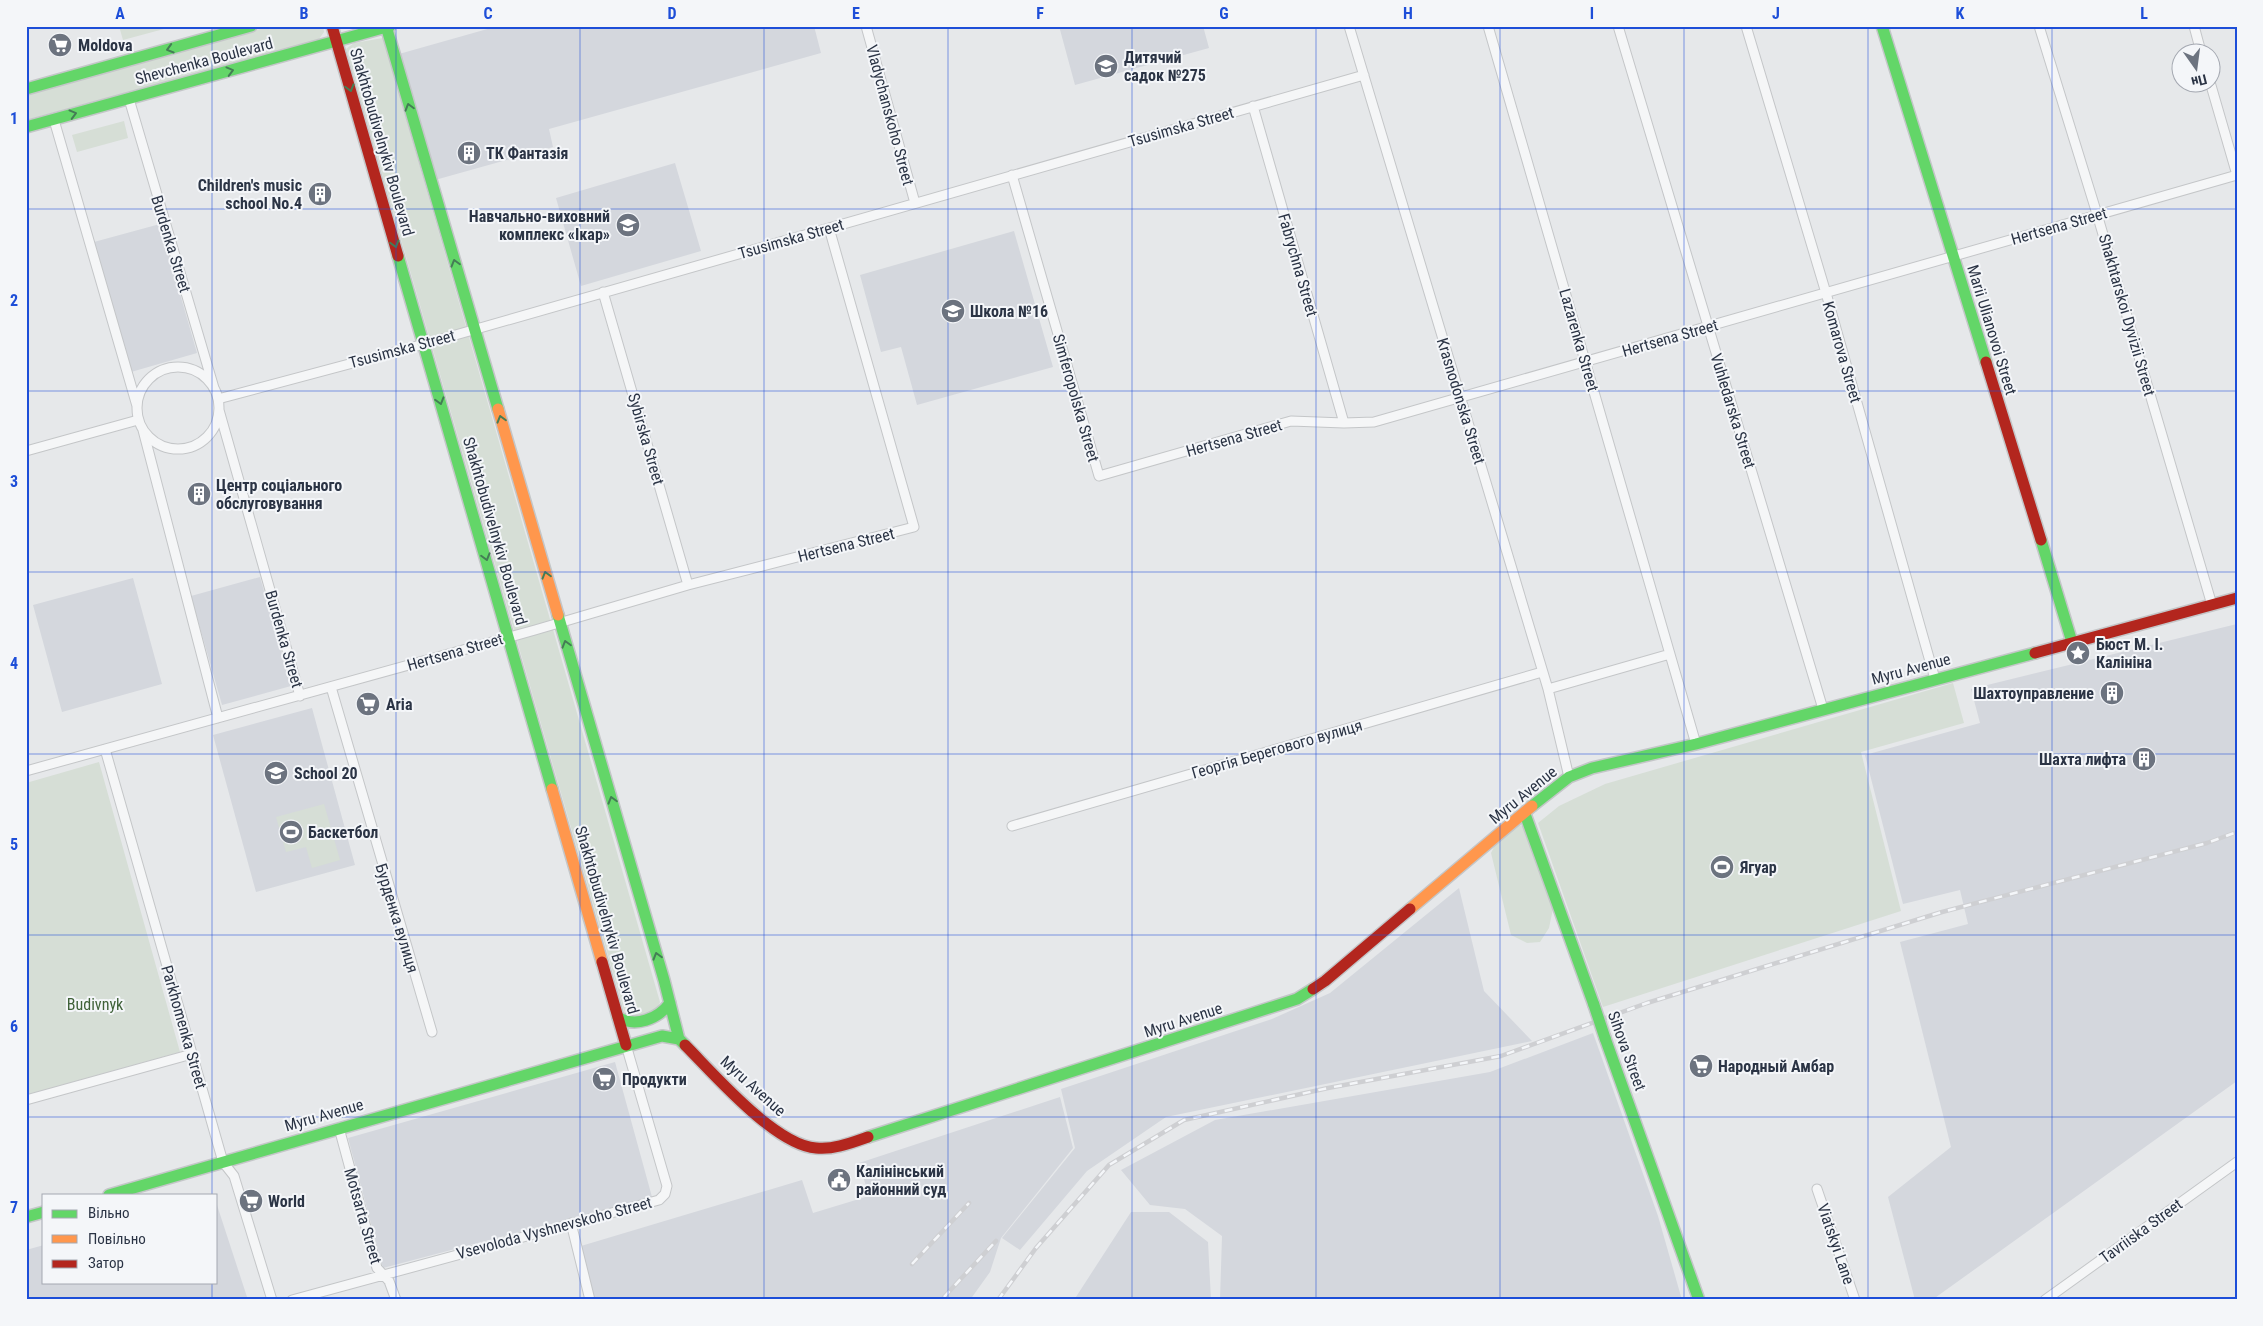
<svg xmlns="http://www.w3.org/2000/svg" width="2263" height="1326" font-family="'Roboto Condensed',sans-serif">
	<rect width="100%" height="100%" fill="#e6e8ea"/>
	<!-- built -->
	<path fill="#d4d7dd" d="M498 26H814L821 53 549 129 553 147 435 180 399 54Z
		M1059 26H1203L1209 48 1075 85Z
		M675 163 701 251 581 286 556 198Z
		M160 224 197 353 131 372 94 242Z
		M1014 231 1053 367 917 405 901 347 881 352 860 275Z
		M260 577 291 686 222 705 191 596Z
		M133 578 162 684 62 712 33 605Z
		M2237 624V1081L1932 1300H1915L1888 1197 1951 1147 1900 942 1968 924 1960 890 1903 904 1865 755 1980 723 1971 689Z
		M312 708 355 865 256 892 213 735Z
		M1459 888 1484 991 1532 1041 1166 1117 1087 1171 1020 1250 1002 1238 1075 1148 1061 1089 1272 1019 1330 993Z
		M1593 1033 1658 1216 1682 1300H1220L1222 1236 1185 1209 1150 1205 1121 1170 1215 1120 1490 1072Z
		M615 1062 652 1197 383 1268 348 1138Z
		M1060 1097 1073 1148 1001 1238 990 1272 970 1300H595L581 1246 802 1180 813 1213 869 1196 859 1163Z
		M216 1202 248 1300H26V1250L44 1245V1282H216Z
		M1131 1212H1169L1208 1242 1211 1300H1074Z"/>
	<!-- green -->
	<path fill="#d6ded6" d="M119 26H175L123 40Z
		M271 26H323L324 32 319 39 303 44 26 120V95Z
		M383 38 660 1002C657 1013 637 1017 627 1015L624 1011 346 49 354 43Z
		M124 121 128 138 77 152 72 135Z
		M1953 683 1964 723 1861 752 1901 911 1603 1007 1538 823 1559 806 1605 784Z
		M99 762 180 1052 26 1095V783Z
		M324 804 340 860 312 868 306 847 286 852 276 817Z
		M1519 825 1530 828 1555 899 1549 928 1540 942 1527 943 1511 935 1491 853 1497 841Z"/>
	<g fill="none" stroke-linecap="round" stroke-linejoin="round">
		<!-- street casing -->
		<g stroke="#c4c6c8" stroke-width="11">
			<path id="street" d="M866 26 915 203
				M1349 26 1548 689 1569 777
				M1488 26 1696 744
				M1618 26 1823 709
				M1746 26 1826 293 1935 679
				M2039 26 2097 214 2212 605
				M2194 26 2201 52
				M2210 82 2237 175
				M129 99 214 388
				M1253 106 1344 423
				M54 120 137 406
				M1012 175 1099 476 1291 421 1344 423 1374 422 2237 175
				M603 292 688 585
				M137 408a41 41 0 1 1 82 0a41 41 0 1 1-82 0Z
				M218 399 424 344 1364 75
				M219 410 300 696
				M143 430 218 718
				M26 451 138 420
				M331 687 432 1032
				M1548 689 1670 654
				M105 749 223 1162 234 1176 272 1300
				M26 771 535 630 688 585 914 527 829 228
				M1012 826 1542 672
				M26 1100 192 1054
				M339 1128 377 1268 389 1281 396 1300
				M1817 1189 1855 1300
				M571 1223 590 1300
				M292 1300 659 1200 665 1194 667 1186 626 1045
				M2045 1300 2237 1162"/>
		</g>
		<!-- fast casing -->
		<g stroke="#c4c6c8" stroke-width="14">
			<path id="fast" d="M386 26 498 409
				M1882 26 1986 362
				M26 89 251 26
				M26 127 390 26
				M398 256 552 789
				M2041 540 2072 642
				M558 615 664 980 679 1039
				M1532 806 1569 777 1592 768 1696 744 2035 653
				M1525 814 1594 1005
				M618 1017C635 1028 658 1019 670 1003
				M1605 1038 1699 1300
				M868 1137 1297 999 1313 989
				M109 1195 662 1036 679 1039 685 1045
				M26 1217 44 1212"/>
		</g>
		<!-- slow casing -->
		<g stroke="#c4c6c8" stroke-width="14">
			<path id="slow" d="M498 409 558 615
				M552 789 602 962
				M1410 909 1532 806"/>
		</g>
		<!-- jam casing -->
		<g stroke="#c4c6c8" stroke-width="14">
			<path id="jam" d="M332 26 398 256
				M1986 362 2041 540
				M2035 653 2237 598
				M602 962 626 1045
				M1313 989 1325 981 1410 909
				M685 1045C714 1074 775 1145 816 1148 833 1150 851 1143 868 1137"/>
		</g>
		<!-- street -->
		<use href="#street" stroke="#f5f6f7" stroke-width="9"/>
		<!-- fast -->
		<use href="#fast" stroke="#63d668" stroke-width="11"/>
		<!-- slow -->
		<use href="#slow" stroke="#ff974d" stroke-width="11"/>
		<!-- jam -->
		<use href="#jam" stroke="#b3261e" stroke-width="11"/>
		<!-- rail casing -->
		<g stroke="#cecfd2" stroke-width="4.5">
			<path id="rail" d="M912 1264 969 1203
				M944 1297 996 1241
				M998 1300 1036 1248 1109 1165 1184 1120 1328 1088 1501 1056 1647 1003 1942 912 2207 843 2237 832"/>
		</g>
		<!-- rail -->
		<use href="#rail" stroke="#f4f6f9" stroke-width="2.5" stroke-dasharray="8" stroke-linecap="butt"/>
		<!-- fast-bridge casing -->
		<g stroke="#c4c6c8" stroke-width="14" stroke-linecap="butt">
			<path id="fast-bridge" d="M1594 1005 1605 1038"/>
		</g>
		<!-- fast-bridge -->
		<use href="#fast-bridge" stroke="#63d668" stroke-width="11"/>
	</g>
	<!-- one-way arrows -->
	<defs><path id="oneway-chevron" d="M-2-3.5L2.5 0L-2 3.5" fill="none" stroke-width="1.6" stroke-linecap="round" stroke-linejoin="round" transform="scale(1.25)"/></defs>
	<g stroke="#447d55">
		<use href="#oneway-chevron" transform="translate(170 49) rotate(164)"/>
		<use href="#oneway-chevron" transform="translate(230 71) rotate(-15)"/>
		<use href="#oneway-chevron" transform="translate(350 88) rotate(74)"/>
		<use href="#oneway-chevron" transform="translate(409 107) rotate(-106)"/>
		<use href="#oneway-chevron" transform="translate(73 114) rotate(-15)"/>
		<use href="#oneway-chevron" transform="translate(395 244) rotate(74)"/>
		<use href="#oneway-chevron" transform="translate(455 263) rotate(-106)"/>
		<use href="#oneway-chevron" transform="translate(440 401) rotate(74)"/>
		<use href="#oneway-chevron" transform="translate(501 419) rotate(-106)"/>
		<use href="#oneway-chevron" transform="translate(486 557) rotate(74)"/>
		<use href="#oneway-chevron" transform="translate(546 575) rotate(-106)"/>
		<use href="#oneway-chevron" transform="translate(566 644) rotate(-106)"/>
		<use href="#oneway-chevron" transform="translate(612 800) rotate(-106)"/>
		<use href="#oneway-chevron" transform="translate(657 956) rotate(-106)"/>
	</g>
	<!-- grid -->
	<path fill="none" stroke="#1d4ed8" stroke-width="1" stroke-opacity="0.55" d="M212 26V1195M396 26V1300M580 26V1300M764 26V1300M948 26V1300M1132 26V1300M1316 26V1300M1500 26V1300M1684 26V1300M1868 26V1300M2052 26V1300M26 209H2237M26 391H2237M26 572H2237M26 754H2237M26 935H2237M26 1117H2237M212 1282V1300"/>
	<!-- icons -->
	<defs>
		<g id="supermarket-disc" transform="scale(1.25)"><circle r="9.5" fill="#6c737f" stroke="#f4f6f9"/><path d="M-6-5.5h2.5l.6 2H6L4.5 2H-2.5L-4.4-4H-6ZM-1.5 3.2a1.3 1.3 0 1 0 .1 0ZM3 3.2a1.3 1.3 0 1 0 .1 0Z" fill="#fff"/></g>
		<g id="school-disc" transform="scale(1.25)"><circle r="9.5" fill="#6c737f" stroke="#f4f6f9"/><path d="M0-5L7-2L0 1L-7-2ZM-4 1L0 2.5L4 1V4Q0 6-4 4Z" fill="#fff"/></g>
		<g id="building-disc" transform="scale(1.25)"><circle r="9.5" fill="#6c737f" stroke="#f4f6f9"/><path d="M-4-6H4V6H1V3H-1V6H-4ZM-2.5-4.3h1.7v1.8h-1.7ZM.8-4.3h1.7v1.8H.8ZM-2.5-1h1.7V.8h-1.7ZM.8-1h1.7V.8H.8Z" fill="#fff"/></g>
		<g id="sight-disc" transform="scale(1.25)"><circle r="9.5" fill="#6c737f" stroke="#f4f6f9"/><path d="M0-6L1.8-2.2L6-1.7L2.9 1.2L3.7 5.4L0 3.3L-3.7 5.4L-2.9 1.2L-6-1.7L-1.8-2.2Z" fill="#fff"/></g>
		<g id="stadium-disc" transform="scale(1.25)"><circle r="9.5" fill="#6c737f" stroke="#f4f6f9"/><path d="M0-5a6.5 5 0 1 0 0 10a6.5 5 0 1 0 0-10ZM-3.5-1.8h7v3.6h-7Z" fill="#fff"/></g>
		<g id="civic-disc" transform="scale(1.25)"><circle r="9.5" fill="#6c737f" stroke="#f4f6f9"/><path d="M-.6-6.5H3V-4.5H.6V-3L4-1V1h2V6H-6V1h2V-1L-.6-3ZM-1.2 2.5V6h2.4V2.5Z" fill="#fff"/></g>
	</defs>
	<g fill-rule="evenodd">
		<use href="#supermarket-disc" x="60" y="45"/>
		<use href="#school-disc" x="1106" y="66"/>
		<use href="#building-disc" x="469" y="153"/>
		<use href="#building-disc" x="320" y="194"/>
		<use href="#school-disc" x="628" y="225"/>
		<use href="#school-disc" x="953" y="311"/>
		<use href="#building-disc" x="199" y="494"/>
		<use href="#sight-disc" x="2078" y="653"/>
		<use href="#building-disc" x="2112" y="693"/>
		<use href="#supermarket-disc" x="368" y="704"/>
		<use href="#building-disc" x="2144" y="759"/>
		<use href="#school-disc" x="276" y="773"/>
		<use href="#stadium-disc" x="291" y="832"/>
		<use href="#stadium-disc" x="1722" y="867"/>
		<use href="#supermarket-disc" x="1701" y="1066"/>
		<use href="#supermarket-disc" x="604" y="1079"/>
		<use href="#civic-disc" x="839" y="1180"/>
		<use href="#supermarket-disc" x="251" y="1201"/>
	</g>
	<g text-anchor="middle" dominant-baseline="central" stroke-width="4" stroke-linejoin="round" paint-order="stroke">
		<!-- poi labels -->
		<g font-size="16" font-weight="bold" fill="#2b3445" stroke="#f4f6f9" text-anchor="start">
			<text x="78" y="45">Moldova</text>
			<text x="1124" y="57">Дитячий<tspan x="1124" dy="18">садок №275</tspan></text>
			<text x="486" y="153">ТК Фантазія</text>
			<text x="302" y="185" text-anchor="end">Children's music<tspan x="302" dy="18">school No.4</tspan></text>
			<text x="610" y="216" text-anchor="end">Навчально-виховний<tspan x="610" dy="18">комплекс «Ікар»</tspan></text>
			<text x="970" y="311">Школа №16</text>
			<text x="216" y="485">Центр соціального<tspan x="216" dy="18">обслуговування</tspan></text>
			<text x="2096" y="644">Бюст М. І.<tspan x="2096" dy="18">Калініна</tspan></text>
			<text x="2094" y="693" text-anchor="end">Шахтоуправление</text>
			<text x="386" y="704">Aria</text>
			<text x="2126" y="759" text-anchor="end">Шахта лифта</text>
			<text x="294" y="773">School 20</text>
			<text x="308" y="832">Баскетбол</text>
			<text x="1740" y="867">Ягуар</text>
			<text x="1718" y="1066">Народный Амбар</text>
			<text x="622" y="1079">Продукти</text>
			<text x="856" y="1171">Калінінський<tspan x="856" dy="18">районний суд</tspan></text>
			<text x="268" y="1201">World</text>
		</g>
		<!-- street labels -->
		<g font-size="16" fill="#2b3445" stroke="#f4f6f9">
			<text transform="translate(204 61) rotate(-15)">Shevchenka Boulevard</text>
			<text transform="translate(890 115) rotate(75)">Vladychanskoho Street</text>
			<text transform="translate(1181 127) rotate(-16)">Tsusimska Street</text>
			<text transform="translate(382 142) rotate(74)">Shakhtobudivelnykiv Boulevard</text>
			<text transform="translate(2059 226) rotate(-16)">Hertsena Street</text>
			<text transform="translate(791 239) rotate(-16)">Tsusimska Street</text>
			<text transform="translate(171 244) rotate(73)">Burdenka Street</text>
			<text transform="translate(1298 265) rotate(74)">Fabrychna Street</text>
			<text transform="translate(2127 315) rotate(74)">Shakhtarskoi Dyvizii Street</text>
			<text transform="translate(1992 330) rotate(73)">Marii Ulianovoi Street</text>
			<text transform="translate(1670 338) rotate(-16)">Hertsena Street</text>
			<text transform="translate(1579 340) rotate(74)">Lazarenka Street</text>
			<text transform="translate(402 349) rotate(-15)">Tsusimska Street</text>
			<text transform="translate(1842 352) rotate(74)">Komarova Street</text>
			<text transform="translate(1076 398) rotate(74)">Simferopolska Street</text>
			<text transform="translate(1461 401) rotate(73)">Krasnodonska Street</text>
			<text transform="translate(1733 411) rotate(73)">Vuhledarska Street</text>
			<text transform="translate(1234 438) rotate(-16)">Hertsena Street</text>
			<text transform="translate(646 439) rotate(74)">Sybirska Street</text>
			<text transform="translate(495 531) rotate(74)">Shakhtobudivelnykiv Boulevard</text>
			<text transform="translate(846 545) rotate(-14)">Hertsena Street</text>
			<text transform="translate(284 639) rotate(74)">Burdenka Street</text>
			<text transform="translate(455 652) rotate(-16)">Hertsena Street</text>
			<text transform="translate(1911 669) rotate(-15)">Myru Avenue</text>
			<text transform="translate(1277 749) rotate(-16)">Георгія Берегового вулиця</text>
			<text transform="translate(1523 795) rotate(-39)">Myru Avenue</text>
			<text transform="translate(397 918) rotate(73)">Бурденка вулиця</text>
			<text transform="translate(607 920) rotate(74)">Shakhtobudivelnykiv Boulevard</text>
			<text transform="translate(1183 1020) rotate(-18)">Myru Avenue</text>
			<text transform="translate(184 1027) rotate(74)">Parkhomenka Street</text>
			<text transform="translate(1627 1051) rotate(70)">Sihova Street</text>
			<text transform="translate(753 1086) rotate(42)">Myru Avenue</text>
			<text transform="translate(324 1115) rotate(-16)">Myru Avenue</text>
			<text transform="translate(363 1216) rotate(74)">Motsarta Street</text>
			<text transform="translate(554 1228) rotate(-15)">Vsevoloda Vyshnevskoho Street</text>
			<text transform="translate(2141 1231) rotate(-36)">Tavriiska Street</text>
			<text transform="translate(1836 1244) rotate(71)">Viatskyi Lane</text>
		</g>
		<!-- park labels -->
		<g font-size="16" fill="#3f6138" stroke="#f4f6f9">
			<text x="95" y="1004">Budivnyk</text>
		</g>
	</g>
	<!-- border -->
	<rect width="2263" height="1326" fill="none" stroke="#f4f6f9" stroke-width="55"/>
	<!-- legend -->
	<rect x="42" y="1194" width="175" height="90" fill="#f4f6f9" stroke="#a4a8b1"/>
	<rect x="52" y="1210" width="25" height="8" fill="#63d668" stroke="#a4a8b1"/>
	<text x="88" y="1218" font-size="15" fill="#2b3445">Вільно</text>
	<rect x="52" y="1235" width="25" height="8" fill="#ff974d" stroke="#a4a8b1"/>
	<text x="88" y="1244" font-size="15" fill="#2b3445">Повільно</text>
	<rect x="52" y="1260" width="25" height="8" fill="#b3261e" stroke="#a4a8b1"/>
	<text x="88" y="1268" font-size="15" fill="#2b3445">Затор</text>
	<!-- north arrow -->
	<g transform="translate(2196 68) rotate(166)"><circle r="24" fill="#f4f6f9" stroke="#a4a8b1"/>
	<path d="M0-4L9 19L0 12L-9 19Z" fill="#6c737f"/>
	<text y="-8" font-size="14" font-weight="bold" text-anchor="middle" fill="#2b3445">Пн</text>
	</g>
	<rect x="28" y="28" width="2208" height="1270" fill="none" stroke="#1d4ed8" stroke-width="2"/>
	<g font-size="16" text-anchor="middle" font-weight="bold" fill="#1d4ed8">
		<text x="120" y="19">A</text>
		<text x="304" y="19">B</text>
		<text x="488" y="19">C</text>
		<text x="672" y="19">D</text>
		<text x="856" y="19">E</text>
		<text x="1040" y="19">F</text>
		<text x="1224" y="19">G</text>
		<text x="1408" y="19">H</text>
		<text x="1592" y="19">I</text>
		<text x="1776" y="19">J</text>
		<text x="1960" y="19">K</text>
		<text x="2144" y="19">L</text>
		<text x="14" y="124">1</text>
		<text x="14" y="306">2</text>
		<text x="14" y="487">3</text>
		<text x="14" y="669">4</text>
		<text x="14" y="850">5</text>
		<text x="14" y="1032">6</text>
		<text x="14" y="1213">7</text>
	</g>
</svg>
